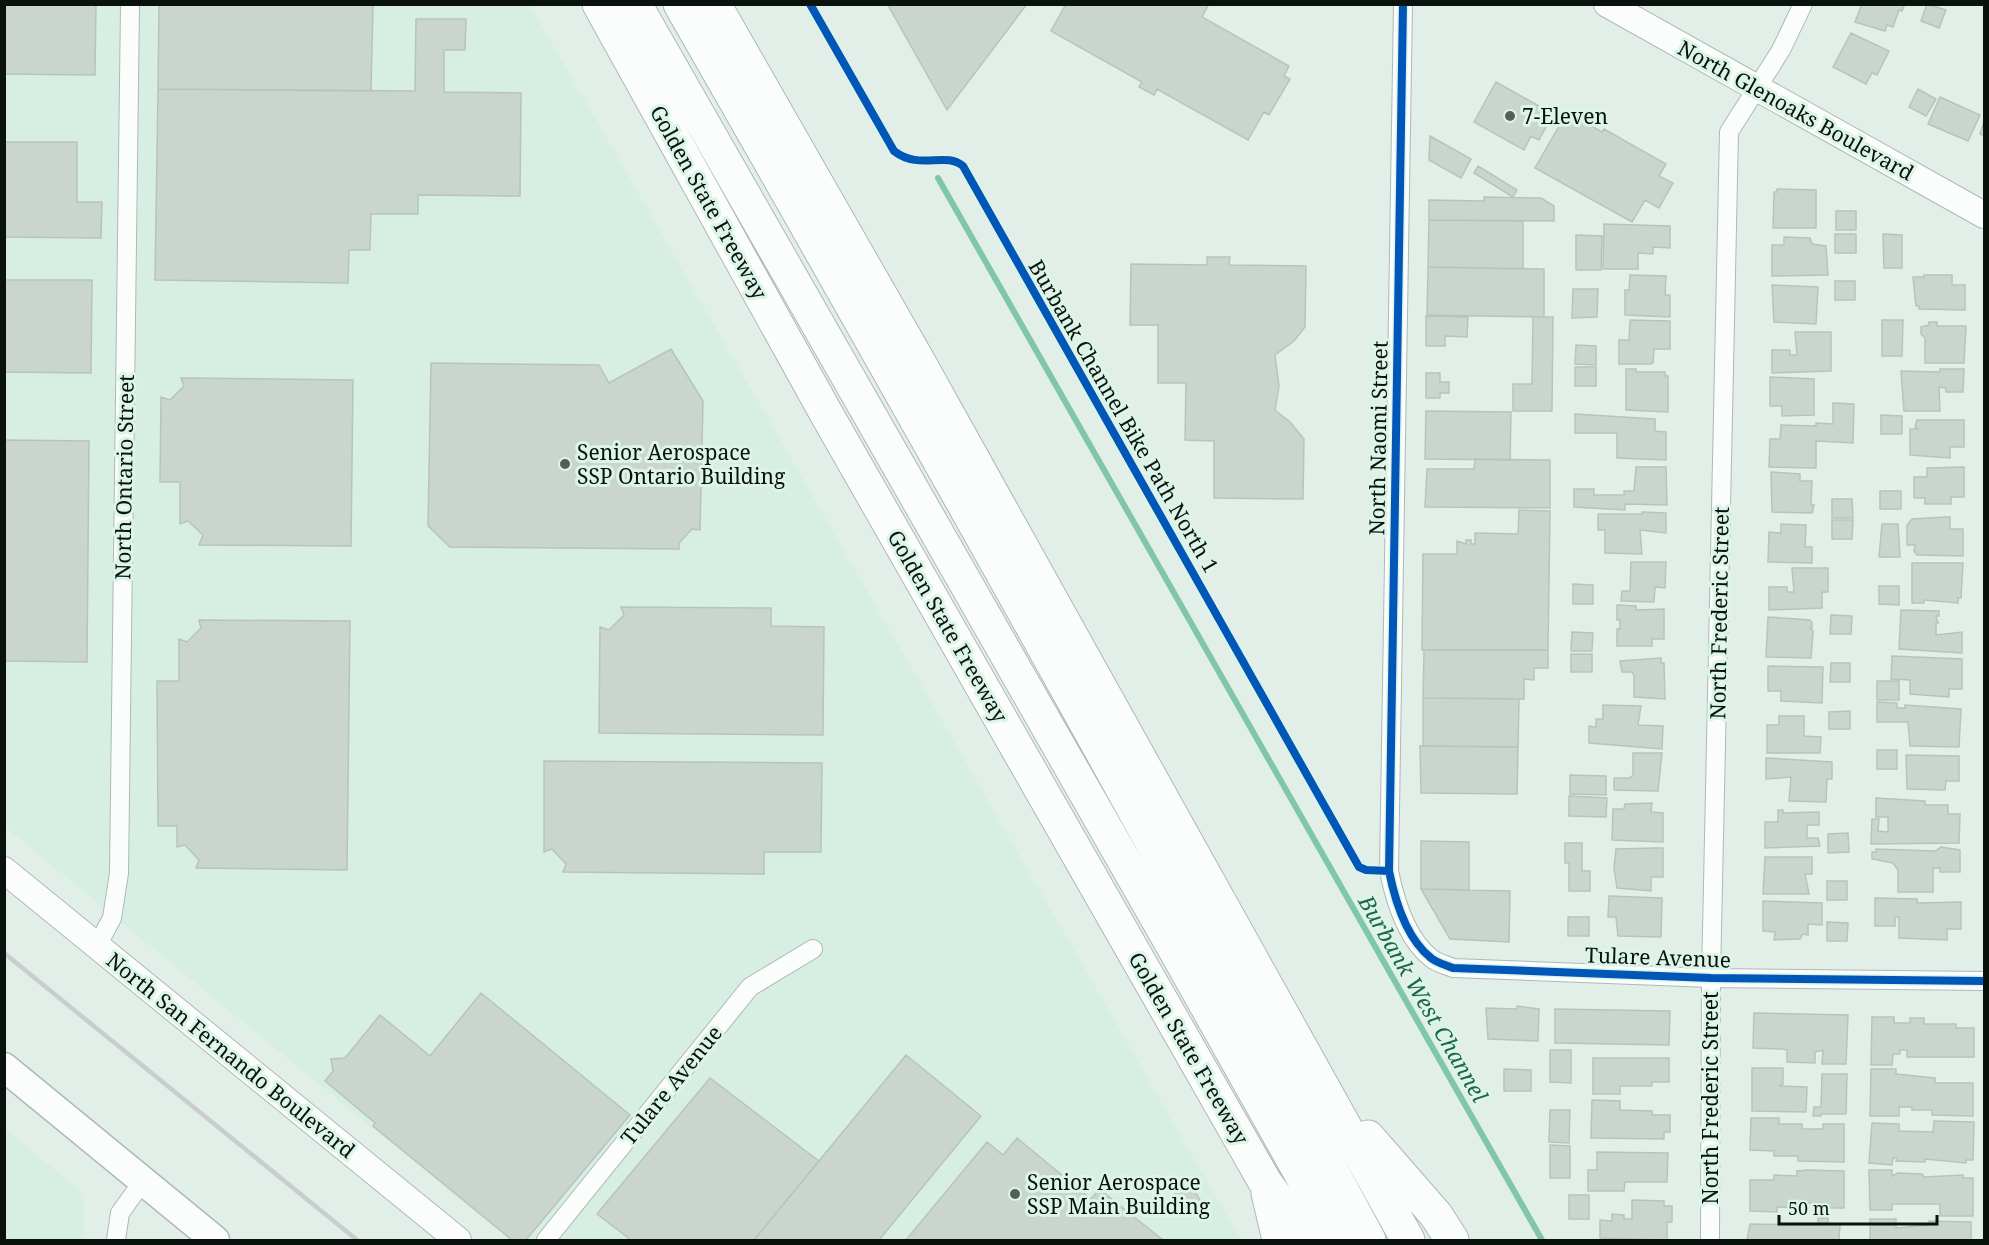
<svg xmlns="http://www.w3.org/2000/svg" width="1989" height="1245" font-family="'Noto Serif',serif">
	<rect width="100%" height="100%" fill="#e2efe8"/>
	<!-- built -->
	<path fill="#d7efe2" d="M4 5H530L1241 1240H509L5 827Z
		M4 1128 81 1191 84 1199V1240H5Z"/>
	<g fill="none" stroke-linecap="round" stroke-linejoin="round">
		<!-- stream -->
		<path stroke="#7fc7a7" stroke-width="6" d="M938 178 1542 1240"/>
	</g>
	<!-- building -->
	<path fill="#cbd5d0" stroke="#b8c3bd" stroke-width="1.5" d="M4 4H96L95 75 4 74Z
		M159 4H373L371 91 158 89Z
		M891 4H1027L947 110 889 7Z
		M1066 4H1209L1202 17 1289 66 1284 76 1290 79 1269 115 1264 112 1248 140 1157 89 1154 95 1139 87 1142 82 1051 31Z
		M1862 4H1900L1904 6 1902 11 1899 10 1893 27 1887 25 1885 31 1855 22Z
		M1927 4 1946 10 1939 28 1921 21Z
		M416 19H466L465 50H444V92L521 93 520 196 418 195V214H371L370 250H349L348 283 155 280 158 89 415 91Z
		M1851 33 1889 51 1877 75 1872 73 1866 84 1833 67Z
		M1496 82 1546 110 1539 123 1546 127 1539 140 1531 136 1524 150 1474 122Z
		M1918 89 1936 99 1926 116 1909 107Z
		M1940 97 1980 115 1968 141 1928 124Z
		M1567 112 1602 132 1604 129 1666 164 1659 176 1673 183 1659 208 1645 200 1632 222 1535 168Z
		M1984 121V136L1980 134Z
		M1430 136 1471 159 1461 178 1429 160Z
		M4 142H77V202H102L101 238 4 237Z
		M1478 166 1517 190 1513 197 1474 173Z
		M1777 189 1816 190V228H1773L1774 192H1777Z
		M1484 197 1541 198 1554 206V221L1429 220V200L1484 201Z
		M1836 211H1856V230H1836Z
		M1429 220 1523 221V269L1428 267Z
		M1604 224 1670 226V248L1653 247V254L1638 253V269H1603Z
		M1835 234H1856V253H1835Z
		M1883 234 1902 235V268H1884Z
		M1576 235 1602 236 1601 270H1576Z
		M1784 237 1810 238 1812 244 1826 246 1828 275 1772 276V245H1784Z
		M1207 257H1230L1229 265 1306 266 1305 327 1294 341 1275 355 1279 386 1275 410 1290 422 1304 439 1303 499 1214 498V441L1185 440 1186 383H1158V325H1130L1131 264 1207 265Z
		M1428 267 1544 269V317L1427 315Z
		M1630 275 1666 276 1665 295H1670V317L1625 315V290H1629Z
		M1924 275H1952V285H1965V310L1919 309V306H1916L1913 277H1924Z
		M4 280H92L91 373 4 372Z
		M1835 281H1855V300H1835Z
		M1772 285 1818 287 1816 324 1774 322Z
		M1573 289H1598L1597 317 1572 318Z
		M1426 316 1468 317 1467 337 1445 336V346H1426Z
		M1533 317H1553L1552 411H1513V384H1532Z
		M1630 320 1670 321V349H1654L1653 363 1650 364H1619V340H1629Z
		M1882 320H1903L1902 356H1882Z
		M1929 322H1937V326H1966L1964 363H1925V338L1921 334V327L1929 325Z
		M1795 332H1831V371L1772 373V350H1790V355H1797Z
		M1576 345 1596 346V365L1575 364Z
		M671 349 703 401 700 530 692 529 679 543V549L450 547 428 526 431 363 599 365 609 383Z
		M1575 367H1596V386H1575Z
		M1626 369H1636V372H1665V376H1668V412L1626 410Z
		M1940 369H1964L1963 392H1946V388L1939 387 1940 411H1904L1901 371 1940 372Z
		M1426 373H1440V382H1449V393H1440V398H1426Z
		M1770 377 1814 379V415L1782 416V406H1770Z
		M181 378 353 380 351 546 199 545 203 535 188 521 180 524V482H160L161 397 170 400 184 386Z
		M1833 403 1854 404 1853 443 1816 441V468L1769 467 1770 439H1780L1781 425 1816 426V423L1833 424Z
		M1426 411 1511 412 1510 460 1425 459Z
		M1575 414 1655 419V431L1666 432V460L1617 458V433H1575Z
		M1881 415 1902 416V434H1881Z
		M1917 420H1964V447H1950V458L1910 455V429H1918L1915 427Z
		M4 440 89 441 87 662 4 661Z
		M1475 459 1550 460V508L1425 507 1427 469H1474Z
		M1636 467H1666L1667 505 1625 504V510L1574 507V489H1594V495H1624V491H1634Z
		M1964 467V497H1951V504H1925V498H1914V477H1927V468Z
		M1771 472 1800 474V481H1812L1811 505H1814L1812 513 1772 512Z
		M1880 491H1901V509H1880Z
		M1832 499H1852L1853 518H1832Z
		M1519 510 1550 511 1548 650H1422L1423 554H1457V541L1466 544V540H1471V544H1475V533L1518 534Z
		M1642 512 1666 513V533L1640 530 1642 554 1605 553V530H1598V514H1642Z
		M1946 517H1950V529H1963V556L1917 555 1914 551 1915 545H1907V525L1912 519Z
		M1832 520H1853L1852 539H1832Z
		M1781 524 1806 525 1805 547H1812V563L1768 562 1769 532 1781 533Z
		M1882 524H1898L1900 557H1879Z
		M1631 562H1666L1665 588 1655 587 1654 602 1621 601 1622 591H1630Z
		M1912 563H1963L1961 598H1958V603L1924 600V603H1912Z
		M1792 568H1828V592H1822V608L1769 610V587H1787V592H1794Z
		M1573 584 1593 585V604H1573Z
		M1879 586H1899V605L1879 604Z
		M1617 605 1636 606V610L1664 609V639H1652V646H1617V629H1620V620H1617Z
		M621 607 771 608V626L824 627 823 735 599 733 600 627 609 630 624 615Z
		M1901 610 1939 611V616H1936L1938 623H1936V635L1962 632V653L1899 649Z
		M1831 615 1852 616 1851 634H1830Z
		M1768 617 1810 620 1812 622V628H1810L1813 631 1811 658 1766 657Z
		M199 620 350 621 347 870 196 868 199 860 185 845 177 847V826H158L157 681H179V639L187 642 201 628Z
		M1572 632 1593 633 1592 651H1571Z
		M1424 650H1548V668H1534V680L1524 679V699L1423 698Z
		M1571 654H1592V672H1571Z
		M1892 656 1962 659V689H1949V697L1910 694V680L1891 679Z
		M1661 658V663H1664L1665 699 1634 697V676L1632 672H1622L1620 661Z
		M1831 663H1850V682H1830Z
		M1768 666 1823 667 1822 703 1781 701V691H1768Z
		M1877 681H1899V700H1877Z
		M1423 698 1519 699 1518 747 1423 746Z
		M1877 702 1897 703V708H1905V705L1961 709 1959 747 1910 746 1908 722H1877Z
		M1603 705 1641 706 1638 725 1663 726 1662 749 1589 743V726L1596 727V719H1603Z
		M1850 711V729H1829V712Z
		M1779 716H1804V736L1821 737 1820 753H1767V725H1779Z
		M1420 746 1518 747 1517 794 1421 793Z
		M1877 750H1897V769H1877Z
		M1633 753H1662L1658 791 1614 790V778H1630L1633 775Z
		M1906 755 1959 756V781H1946L1945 790 1907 789Z
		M1766 758 1832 762V779H1827L1826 802 1789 801 1791 777 1766 779Z
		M544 761 822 763 821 852H764V874L563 872 566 864 552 849 544 852Z
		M1570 775 1606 776V795L1570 794Z
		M1569 796 1607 798 1606 817 1569 816Z
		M1876 798 1925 801V805H1948V814H1960L1959 843 1871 844 1872 819H1879L1878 831 1888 832V817H1876Z
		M1652 803 1651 812 1663 813V842L1612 840 1613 809H1624L1625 804Z
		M1778 810H1783V813L1819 812V825H1807V838H1818L1820 846 1765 848V822H1778Z
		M1848 833 1849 852 1828 853V834Z
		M1421 841 1469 842V890L1421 889Z
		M1565 843H1582V871H1590V891H1569V863H1565Z
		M1941 847 1960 850V872H1940V868H1933V892H1898V870L1893 863 1872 859V852H1876V849L1935 851Z
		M1655 848H1663V877H1651V891L1617 888 1614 868 1616 849Z
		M1765 857H1812V874H1805L1809 894H1763Z
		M1827 881H1847V900H1827Z
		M1421 889 1510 891 1509 942 1450 939Z
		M1609 896 1662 898 1661 937 1618 936 1616 917H1608Z
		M1875 898 1917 899V903L1961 902V929H1947V940L1899 938V917H1895V926H1875Z
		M1763 901 1822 903V925L1808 924V935L1803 934 1800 939 1774 940 1775 932 1763 931Z
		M1568 917H1589V936H1568Z
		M1827 922 1848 923 1847 941H1827Z
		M481 993 630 1115 526 1240H512L373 1126 375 1123 325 1081 333 1071 331 1059 345 1058 380 1015 430 1056Z
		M1517 1006 1539 1009 1538 1041 1488 1039 1486 1008 1517 1009Z
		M1555 1009 1670 1011 1669 1045 1555 1043Z
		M1754 1013 1848 1015 1846 1064H1822L1823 1050 1815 1052V1063L1787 1062V1050L1782 1049 1753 1048Z
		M1872 1017H1894V1023H1910V1018H1924V1024H1956V1028H1974V1057H1907V1050H1900V1054H1893L1892 1065H1871Z
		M1550 1050H1571V1083L1550 1082Z
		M906 1055 981 1116 879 1240H754Z
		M1593 1058H1669V1082H1652V1086H1620V1094H1593Z
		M1752 1068H1783V1084L1779 1086 1807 1087 1806 1112 1752 1111Z
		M1504 1069 1531 1070V1091H1504Z
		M1871 1069H1896V1074L1935 1078V1083H1973V1116L1932 1115V1110H1912V1107H1899V1116H1870Z
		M1822 1074H1847L1846 1114H1821V1116H1813L1814 1107H1821Z
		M710 1078 819 1161 754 1240H631L597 1214Z
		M1592 1100 1620 1101V1110L1652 1111V1115H1670V1132H1664V1139L1591 1138Z
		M1550 1110H1570L1569 1143 1549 1142Z
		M1751 1118H1779V1124H1802V1129H1823V1124H1844V1162L1798 1161V1156H1774V1151L1750 1150Z
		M1934 1121 1974 1122 1973 1160H1966V1163L1925 1159V1162L1896 1161 1897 1158H1893L1892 1165 1869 1163 1872 1123 1899 1124V1131L1933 1132Z
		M1017 1138 1091 1199 1099 1189 1163 1240H906L987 1142 1003 1155Z
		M1550 1145 1570 1146V1178H1550Z
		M1597 1152 1668 1153 1667 1182H1625L1624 1191H1588V1170H1597Z
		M1807 1170 1844 1171V1208H1822V1203H1802L1801 1208 1777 1207V1212L1750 1211V1180H1774V1175L1797 1176V1171Z
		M1869 1170H1892V1176L1898 1173 1922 1174 1924 1177 1963 1175V1178H1973V1216H1940V1204H1892V1210H1870Z
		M1187 1176 1202 1204 1185 1212 1171 1185Z
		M1569 1195H1589V1219H1569Z
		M1632 1200 1664 1201V1206H1672V1222H1667V1240L1600 1238V1220L1612 1221V1214L1624 1215V1219H1632Z
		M1818 1218H1828V1224L1840 1225 1839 1240H1747L1750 1224 1818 1225Z
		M1870 1219H1896V1228L1929 1225V1221L1971 1222V1240H1870Z"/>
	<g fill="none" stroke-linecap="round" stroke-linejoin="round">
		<!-- street casing -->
		<g stroke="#aeb9b3" stroke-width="20">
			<path id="street" d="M1403 4 1389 871C1395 901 1407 939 1431 958 1437 963 1446 965 1453 968L1711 978 1984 981
				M97 946 112 918 119 873 130 4
				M116 1240 120 1213 143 1181
				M546 1240 750 987 813 949
				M1710 1240 1711 978 1729 132 1781 50 1803 4"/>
		</g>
		<!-- secondary casing -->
		<g stroke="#aeb9b3" stroke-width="28">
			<path id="secondary" d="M1607 4 1984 215
				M4 870 458 1240"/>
		</g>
		<!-- primary casing -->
		<g stroke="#aeb9b3" stroke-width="31">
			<path id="primary" d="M4 1067 215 1240"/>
		</g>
		<!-- highway casing -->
		<g stroke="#aeb9b3" stroke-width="35">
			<path id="highway" d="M599 4 827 415 1265 1182 1308 1240
				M635 4 1170 941 1338 1240
				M680 4C915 414 1145 825 1369 1240
				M714 4 916 357 1408 1240
				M1368 1137 1436 1215 1452 1240
				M1268 1193 1279 1240"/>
		</g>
		<!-- street -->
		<use href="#street" stroke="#fbfdfc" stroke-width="18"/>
		<!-- secondary -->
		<use href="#secondary" stroke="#fbfdfc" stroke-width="26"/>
		<!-- primary -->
		<use href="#primary" stroke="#fbfdfc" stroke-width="28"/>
		<!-- highway -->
		<use href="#highway" stroke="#fbfdfc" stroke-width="33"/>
		<!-- rail -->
		<path stroke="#c9cdcb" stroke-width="4.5" d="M4 953 357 1240"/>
		<!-- cycleway casing -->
		<g stroke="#dcf5e8" stroke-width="11">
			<path id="cycleway" d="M810 4 894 151C920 171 945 151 963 166L1359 867 1366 870 1389 871
				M1403 4 1389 871C1395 901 1407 939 1431 958 1437 963 1446 965 1453 968L1711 978 1984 981"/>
		</g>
		<!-- cycleway -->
		<use href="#cycleway" stroke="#0057b8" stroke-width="8"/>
	</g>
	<!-- markers -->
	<g fill="#555f5a" stroke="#dcf5e8" stroke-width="2">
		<circle cx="1510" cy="116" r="6"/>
		<circle cx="565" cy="464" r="6"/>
		<circle cx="1015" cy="1194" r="6"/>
	</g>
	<g text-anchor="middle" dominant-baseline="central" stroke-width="6" stroke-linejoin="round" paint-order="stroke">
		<!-- street labels -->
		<g font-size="21" fill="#09120d" stroke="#dcf5e8">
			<text transform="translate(1796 110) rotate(29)">North Glenoaks Boulevard</text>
			<text transform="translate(709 202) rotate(61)">Golden State Freeway</text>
			<text transform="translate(1124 416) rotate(60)">Burbank Channel Bike Path North 1</text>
			<text transform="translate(1378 438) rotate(-89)">North Naomi Street</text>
			<text transform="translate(124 477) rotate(-89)">North Ontario Street</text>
			<text transform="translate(1719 613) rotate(-89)">North Frederic Street</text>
			<text transform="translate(948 626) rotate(60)">Golden State Freeway</text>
			<text transform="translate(1658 957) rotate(2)">Tulare Avenue</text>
			<text transform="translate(1189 1048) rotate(60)">Golden State Freeway</text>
			<text transform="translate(231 1055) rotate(39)">North San Fernando Boulevard</text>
			<text transform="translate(671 1085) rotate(-51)">Tulare Avenue</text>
			<text transform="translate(1710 1098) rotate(-90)">North Frederic Street</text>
		</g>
		<!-- poi labels -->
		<g font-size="21" fill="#09120d" stroke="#dcf5e8" text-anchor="start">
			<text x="1522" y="116">7-Eleven</text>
			<text x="577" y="452">Senior Aerospace<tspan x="577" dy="24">SSP Ontario Building</tspan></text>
			<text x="1027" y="1182">Senior Aerospace<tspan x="1027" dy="24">SSP Main Building</tspan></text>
		</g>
		<!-- water labels -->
		<g font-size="22" font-style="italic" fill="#1e6649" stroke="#dcf5e8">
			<text transform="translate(1424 998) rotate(60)">Burbank West Channel</text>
		</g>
	</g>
	<!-- border -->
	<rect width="1989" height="1245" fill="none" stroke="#09120d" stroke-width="12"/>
	<!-- scale -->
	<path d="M1779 1215v9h158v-9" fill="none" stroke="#09120d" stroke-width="3"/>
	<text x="1788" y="1215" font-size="18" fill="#09120d" stroke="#dcf5e8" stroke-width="4.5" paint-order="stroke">50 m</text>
</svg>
